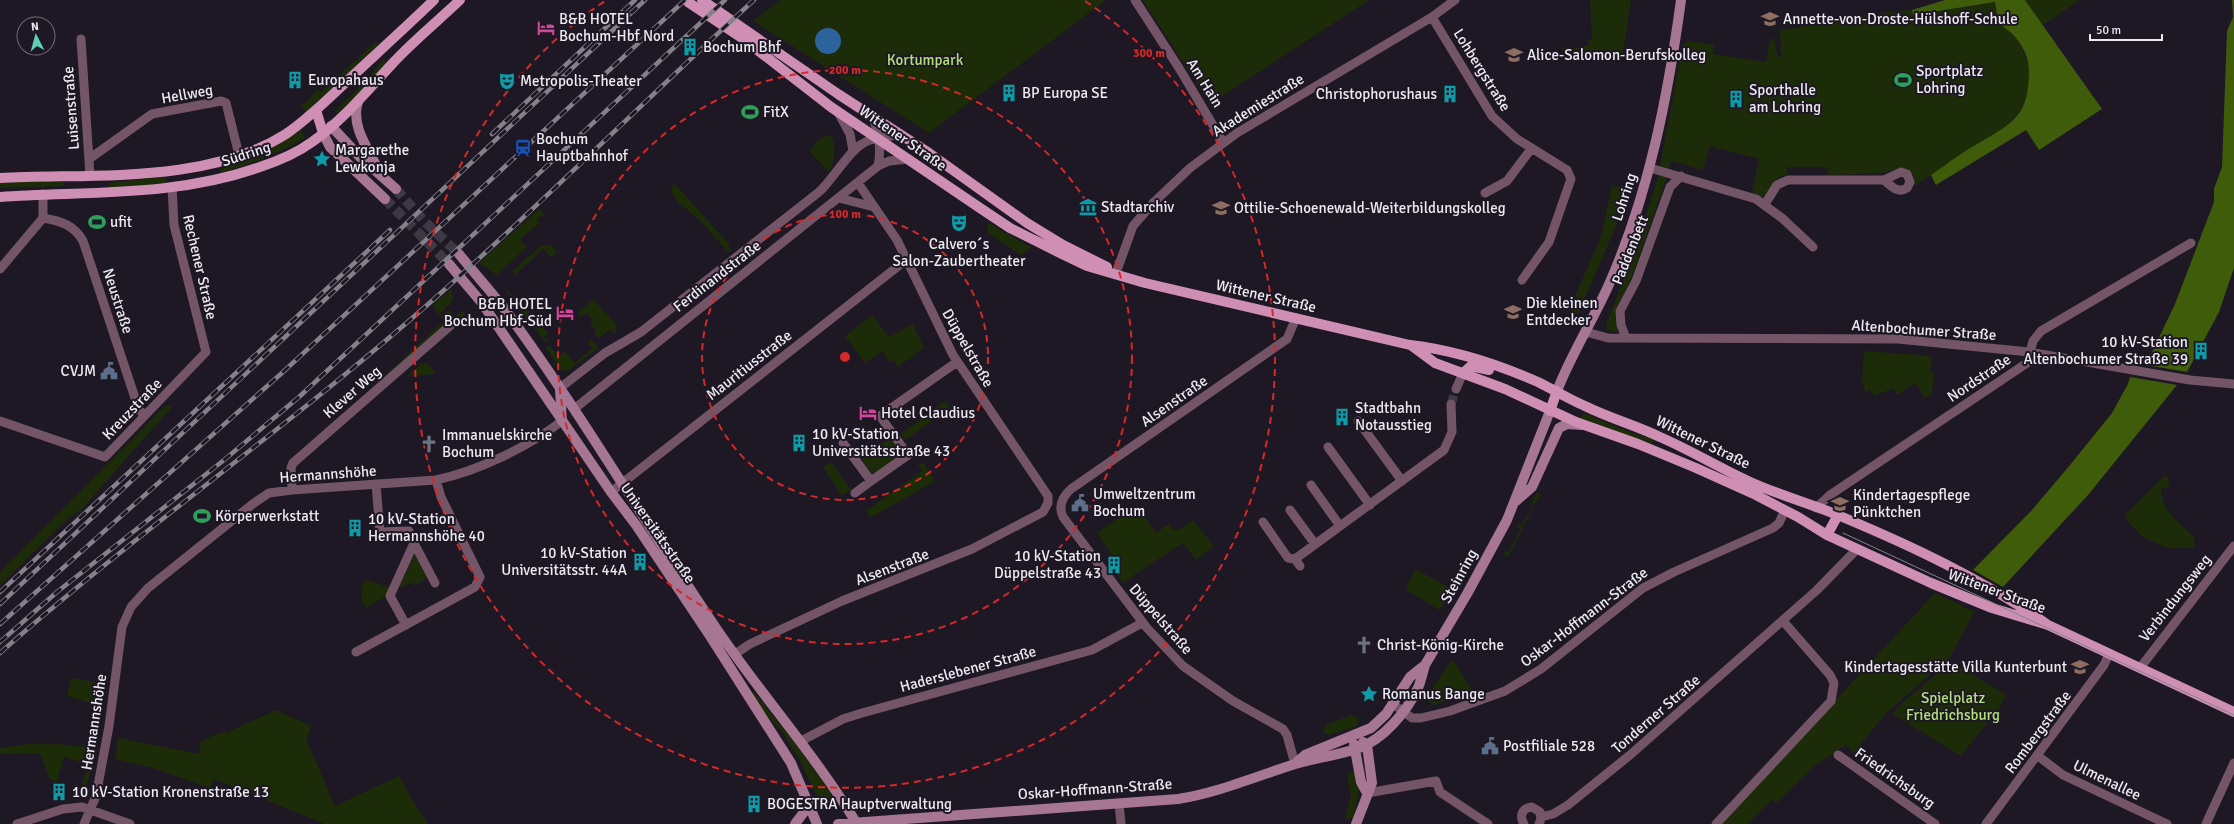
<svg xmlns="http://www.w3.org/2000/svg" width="2234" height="824" font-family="Signika,sans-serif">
	<rect width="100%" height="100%" fill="#1e1824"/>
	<!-- green -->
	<path fill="#1d2c08" d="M781 0H1106L929 133 753 21Z
		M1143 0H1369L1210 104Z
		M1590 0H1631L1622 60 1562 51V48L1589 46 1588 40 1592 39Z
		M2025 0H2080L2043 25Z
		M1996 2 1999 23C2014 33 2022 45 2027 61 2036 87 2022 115 2001 131 1991 139 1978 143 1967 151 1949 162 1931 175 1913 186V175L1908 169 1899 168 1883 173 1828 175 1827 167H1787V175C1769 178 1774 190 1762 197L1752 192 1759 159 1710 146 1703 170 1672 161 1668 169 1660 166 1683 44 1688 41 1714 45 1713 54 1766 62 1770 39H1774L1778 57H1781L1780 30C1824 24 1867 12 1912 10L1913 15Z
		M375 41 379 44 306 112 301 104H304L317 90 322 92 327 85 335 80 336 77 343 73V70H346L351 63 359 59V56L367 51V48L374 44Z
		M383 59 387 63 358 95 336 114V110L367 80Z
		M301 130 305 138C278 154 251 164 221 173L220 169 272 147Z
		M829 135 832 136C836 149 835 160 829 172L810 152C812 145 822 136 829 135Z
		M1659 175 1667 177 1630 282 1617 306 1615 315 1618 331 1614 332 1607 329 1606 325 1635 249Z
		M166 176V184L110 191 109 183Z
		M33 181 64 182V186L0 188V182Z
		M674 183 730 245 728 246 732 252 727 251C717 240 708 228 697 218 687 208 677 205 671 191Z
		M1612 185 1629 189 1618 221 1578 314 1569 310 1601 237Z
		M539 209 544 214 537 220 539 223 520 240 527 247 497 275 479 263Z
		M988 223 990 224 1032 248 1021 255 987 232Z
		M552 245 557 253 551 257 543 249 515 275 512 271 541 246Z
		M451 289 453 300 439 315 433 306 440 297 441 298Z
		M506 289 536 319 534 322 538 327 541 325 548 333 544 337 549 342 546 343 505 290Z
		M593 299 616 324V331L614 333 610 329 599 338 594 332 596 330 590 323 593 320 587 313 579 318 581 317 578 313Z
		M449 310 455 317 462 310 465 314 380 380 444 321 441 317Z
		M872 315 889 337 913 324 924 348 898 367 894 360 891 362 882 351 865 363 845 336Z
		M591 339 599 348 567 371 561 370 546 348 549 345 559 356 565 351 575 363 592 348 588 342Z
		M1864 351 1932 356 1930 371 1934 372 1932 393 1925 398 1915 383 1897 395 1893 388 1875 396 1870 390 1866 392 1862 381Z
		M427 363 436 374 408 376 421 364Z
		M945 401 950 408 905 440 901 434Z
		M166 405 172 407 81 510 73 514 0 585V572Z
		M1583 413 1632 433 1654 439 1652 444 1581 418Z
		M890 438 899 450C898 460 881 472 872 473L862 459Z
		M831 462 851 490 842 496 823 467Z
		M923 462 935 481 870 518 866 511 922 471 918 465Z
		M2164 476 2168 477 2169 488H2161C2161 511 2179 522 2194 537L2195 548H2167L2143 537 2125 519V515Z
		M1537 493 1540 494 1510 553 1507 556 1503 554 1505 551 1508 552 1520 529 1517 527 1519 524 1522 525 1534 504 1531 502Z
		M1137 505 1156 533 1169 524 1174 530H1179L1193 520 1214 546 1196 560 1183 543C1162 557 1143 568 1123 583L1108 564 1115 559 1097 533Z
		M415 554 427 578 414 586 411 582 401 588 400 586Z
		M1417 570 1452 589 1440 610 1406 590 1414 571Z
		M365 579 390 588 386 596 366 608C359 597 361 590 365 579Z
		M1935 593 1974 612 1950 657 1885 714 1854 753 1846 745 1814 766 1776 803 1772 800 1747 824H1721Z
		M1451 661 1454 662 1473 692 1434 705 1425 700Z
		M1951 662 2006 695 1995 716 1993 715 1961 756 1893 714 1899 706Z
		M71 678 98 683 94 704 67 696Z
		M754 692 795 743 830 792 833 802 821 804 800 761 783 733 763 711 752 693Z
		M276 710 311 726 306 739 335 806 399 776 419 812 429 824H325L214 779 210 788 150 767 115 759 118 738 199 754 201 741 225 731 226 733Z
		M1352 715 1359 719 1357 726 1330 735 1326 734 1323 731 1327 724Z
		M27 744H59L96 748 85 792 73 795 72 789 75 786 81 787 88 764 64 757 56 783 50 779 40 753 0 754V748Z
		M1355 770 1359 790 1353 817 1349 819 1345 818 1351 796 1347 773Z"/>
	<!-- forest -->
	<path fill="#3f5c0b" d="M1945 0H2025L2102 109 2039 150 2026 130 1936 185 1931 175C1947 164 1962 152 1979 143 2014 123 2029 114 2029 71 2029 51 2015 33 1999 24L1995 2 1913 15 1912 10Z
		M2232 0H2234V268L2219 312 2187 372 2146 365 2175 304 2214 202V189L2222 167 2227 31 2233 17Z
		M2130 377 2177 385 2088 495 2003 587 1973 570 2032 510 2070 465 2112 413 2128 384Z"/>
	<!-- water -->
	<path fill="#2d639c" d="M815 41a13 13 0 1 1 26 0a13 13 0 1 1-26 0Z"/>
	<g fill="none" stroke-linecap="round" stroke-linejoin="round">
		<!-- street-tunnel -->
		<path stroke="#3d3843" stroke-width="9" stroke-dasharray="9 4.5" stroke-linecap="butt" d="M1451 404 1456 389"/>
		<!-- secondary-tunnel -->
		<path stroke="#3d3843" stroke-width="10" stroke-dasharray="10 5" stroke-linecap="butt" d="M396 189 424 221 459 254
			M385 199 449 264"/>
		<!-- street -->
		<path stroke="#745567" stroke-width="9" d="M1135 0 1179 68 1223 142
			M1432 17 1492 116 1517 139 1567 170 1571 179 1549 242 1522 280
			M81 39 90 176
			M838 112 850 134 853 151
			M873 116C878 134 882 148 878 166
			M89 159 152 114 221 101 226 103 239 155
			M1650 168 1756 199 1782 218 1813 247
			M1485 193 1507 181 1531 149
			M839 198 874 207
			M1765 204 1777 185 1788 180H1884C1891 186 1898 194 1907 188L1910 182 1907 174 1901 172 1884 180
			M43 218C61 221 74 225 83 241L139 410 145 415
			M0 269 43 218V194
			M1116 273 1133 226 1153 203 1190 168 1237 133 1432 17 1455 0
			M1586 332 1608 338 1898 339 2029 352 2190 380 2234 384
			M1626 338 1621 325 1620 311 1636 281 1670 187 1681 176
			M560 388 605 353 641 332 819 192C834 178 848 152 862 144 873 137 889 136 901 135
			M1456 389 1463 373
			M574 409 878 166 889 161 909 159
			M0 421 105 457 206 352 174 225 172 187
			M1358 421 1402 481
			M843 443 871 481 908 455 880 416 957 362
			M1328 447 1370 505
			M376 484 380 532 409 531 414 543 390 596 406 625
			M1311 485 1340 526
			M292 490 291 468 293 463 451 325
			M611 492 906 260
			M855 493 871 481
			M1816 508 1830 495 2027 363 2033 341 2041 331 2191 243
			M1290 510 1315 544
			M1263 522 1288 558 1295 559
			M414 543 435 583
			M1300 566 1295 559 1444 450 1452 432 1451 404
			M356 652 475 587 480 577 441 497 436 480
			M735 654 750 644 842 601 972 549 1043 512 1048 503V496L953 355 897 240 858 183
			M2140 668 2234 546
			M1393 704 1412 718H1421L1450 711 1505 691 1541 669 1643 588 1674 572 1773 528 1779 523 1785 510
			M801 741 843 719 862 713 1092 650 1142 623
			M1838 755 1935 824
			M2038 756 2063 775 2167 824
			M1295 764 1287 735 1283 729 1233 701 1183 666 1147 628 1063 517C1058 506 1062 497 1071 489L1287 339 1296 318
			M1367 793 1436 781 1440 792 1488 824
			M1119 803 1121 824
			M1541 817 1553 814 1568 805 1630 755 1817 590 1857 549
			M17 824 63 809 82 807 130 824
			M84 824 96 796 109 726 122 627 131 607 148 588 254 503 269 493 292 490 436 480C478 471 528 447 562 421
			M1524 824C1519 816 1522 808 1532 807L1540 812 1541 819 1539 824
			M1716 824 1831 701 1834 683 1830 675 1783 621
			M1986 824 2104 665 2109 654
			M2206 824 2234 763"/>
		<!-- secondary -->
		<path stroke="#a77693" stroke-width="10" d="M358 102C350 126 369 150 379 171
			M331 126 360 157 396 189
			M323 133 330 147 385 199
			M459 254C474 273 491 291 506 311 582 414 646 525 718 631 763 697 816 756 857 824
			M449 264 482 303 611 492 636 525 710 636 791 763 817 824
			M560 389 562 421
			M1557 391C1571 354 1594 319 1610 282 1649 193 1668 96 1681 0
			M1516 501 1532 487 1559 428 1567 424 1582 425
			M1354 744 1361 782 1367 793
			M1297 762 1305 755 1371 728 1386 714 1410 677 1425 665 1467 594 1507 520 1550 411
			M795 824 804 812 812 807
			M838 824 1178 799C1216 793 1252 778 1289 766 1312 758 1337 756 1359 748 1384 739 1407 711 1418 688 1421 681 1423 672 1425 665
			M1356 824 1372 783 1367 745 1363 742"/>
		<!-- primary -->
		<path stroke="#cf8fb5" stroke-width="10" d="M702 0 838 94 929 153 1027 223 1063 245 1107 267
			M688 2 742 38 831 107 980 208 1010 228 1060 253 1087 266 1145 283 1410 345C1454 350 1497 364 1538 382 1554 390 1569 399 1585 406 1609 418 1635 425 1660 437 1690 450 1718 467 1748 481 1778 495 1809 503 1840 516 1912 546 1984 580 2048 625
			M316 110 323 133
			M0 178C92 173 205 185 286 134 308 119 327 100 346 82 375 55 405 28 434 0
			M0 197C88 191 176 197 260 167 278 161 297 153 312 142 342 121 367 91 392 64 413 41 438 21 460 0
			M1412 346 1435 363 1505 389 1576 422 1638 444 1696 468 1756 495 1798 517 1827 535 1931 583 1992 608 2048 625 2234 712
			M1463 373 1471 366 1489 370
			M1550 411 1557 391
			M1827 535 1838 515"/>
		<!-- tram -->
		<path stroke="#85818b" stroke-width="1" d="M1843 533 2234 715"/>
		<!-- rail casing -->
		<g stroke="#85818b" stroke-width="4.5">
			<path id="rail" d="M492 134 635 0
				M0 592 390 230
				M0 604 645 0
				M0 624 283 372 685 0
				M0 642 57 592 224 460 299 397 725 0
				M0 653C143 527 301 418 443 291 549 197 649 96 754 0"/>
		</g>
		<!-- rail -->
		<use href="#rail" stroke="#1e1824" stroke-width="3" stroke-dasharray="9" stroke-linecap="butt"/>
	</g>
	<!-- distance rings -->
	<g fill="none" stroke="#d62828" stroke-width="2" stroke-dasharray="7 5">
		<circle cx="845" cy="357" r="143"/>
		<circle cx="845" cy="357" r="287"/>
		<path d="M1085 1A430 430 0 1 1 605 1"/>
	</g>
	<!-- icons -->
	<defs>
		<g id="school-bare" transform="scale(1.38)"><path d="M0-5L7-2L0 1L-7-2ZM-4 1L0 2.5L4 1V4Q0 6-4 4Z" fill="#8d6e63" stroke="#1e1824" stroke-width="2.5" paint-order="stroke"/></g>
		<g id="hotel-bare" transform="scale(1.38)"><path d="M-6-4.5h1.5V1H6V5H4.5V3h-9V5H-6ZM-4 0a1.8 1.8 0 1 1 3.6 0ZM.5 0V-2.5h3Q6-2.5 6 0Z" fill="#d1479c" stroke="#1e1824" stroke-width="2.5" paint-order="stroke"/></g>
		<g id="building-bare" transform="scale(1.38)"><path d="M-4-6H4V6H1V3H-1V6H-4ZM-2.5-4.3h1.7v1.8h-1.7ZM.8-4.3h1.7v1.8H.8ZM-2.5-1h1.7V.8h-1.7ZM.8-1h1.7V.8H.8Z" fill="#0f9aa8" stroke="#1e1824" stroke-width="2.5" paint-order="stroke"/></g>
		<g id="stadium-bare" transform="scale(1.38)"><path d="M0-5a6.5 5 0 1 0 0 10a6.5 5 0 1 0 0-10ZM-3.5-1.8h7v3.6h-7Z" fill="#2e9e5b" stroke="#1e1824" stroke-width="2.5" paint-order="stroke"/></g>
		<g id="theatre-bare" transform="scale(1.38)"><path d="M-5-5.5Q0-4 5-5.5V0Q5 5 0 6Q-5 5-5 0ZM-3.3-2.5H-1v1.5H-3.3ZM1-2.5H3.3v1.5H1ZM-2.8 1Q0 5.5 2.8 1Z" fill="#0f9aa8" stroke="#1e1824" stroke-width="2.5" paint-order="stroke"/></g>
		<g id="station-bare" transform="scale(1.38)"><path d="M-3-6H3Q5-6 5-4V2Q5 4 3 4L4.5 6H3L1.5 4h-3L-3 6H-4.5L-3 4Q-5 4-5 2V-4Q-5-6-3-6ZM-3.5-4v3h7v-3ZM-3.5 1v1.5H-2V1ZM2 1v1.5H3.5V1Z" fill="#1a4fb4" stroke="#1e1824" stroke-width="2.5" paint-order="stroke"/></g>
		<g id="sight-bare" transform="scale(1.38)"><path d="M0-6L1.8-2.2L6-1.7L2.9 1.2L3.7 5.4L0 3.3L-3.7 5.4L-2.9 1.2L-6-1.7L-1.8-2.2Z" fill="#0f9aa8" stroke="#1e1824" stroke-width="2.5" paint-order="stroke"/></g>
		<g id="museum-bare" transform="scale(1.38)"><path d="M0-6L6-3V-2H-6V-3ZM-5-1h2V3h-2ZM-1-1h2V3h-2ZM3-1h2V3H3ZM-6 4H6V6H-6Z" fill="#0f9aa8" stroke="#1e1824" stroke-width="2.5" paint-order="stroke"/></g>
		<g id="civic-bare" transform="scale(1.38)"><path d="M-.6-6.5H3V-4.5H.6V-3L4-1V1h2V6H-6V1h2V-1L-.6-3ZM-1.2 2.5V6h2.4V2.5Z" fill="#5c6f8a" stroke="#1e1824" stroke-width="2.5" paint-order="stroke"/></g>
		<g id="church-bare" transform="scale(1.38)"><path d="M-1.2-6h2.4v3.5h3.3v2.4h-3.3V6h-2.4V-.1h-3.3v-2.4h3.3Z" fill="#6b7280" stroke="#1e1824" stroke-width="2.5" paint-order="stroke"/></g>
	</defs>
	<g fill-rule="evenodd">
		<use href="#school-bare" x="1770" y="19"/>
		<use href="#hotel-bare" x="546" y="28"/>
		<use href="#building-bare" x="690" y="47"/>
		<use href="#school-bare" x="1514" y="55"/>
		<use href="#building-bare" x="295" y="80"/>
		<use href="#stadium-bare" x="1903" y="80"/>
		<use href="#theatre-bare" x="507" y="81"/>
		<use href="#building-bare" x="1009" y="93"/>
		<use href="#building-bare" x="1450" y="94"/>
		<use href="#building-bare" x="1736" y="99"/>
		<use href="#stadium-bare" x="750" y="112"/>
		<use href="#station-bare" x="523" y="148"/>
		<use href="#sight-bare" x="322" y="159"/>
		<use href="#museum-bare" x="1088" y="207"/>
		<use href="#school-bare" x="1221" y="208"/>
		<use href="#stadium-bare" x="97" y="222"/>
		<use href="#theatre-bare" x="959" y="223"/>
		<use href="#school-bare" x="1513" y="312"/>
		<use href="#hotel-bare" x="565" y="313"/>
		<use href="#building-bare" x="2201" y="351"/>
		<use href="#civic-bare" x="109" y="371"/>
		<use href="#hotel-bare" x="868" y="413"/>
		<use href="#building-bare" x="1342" y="417"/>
		<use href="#building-bare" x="799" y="443"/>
		<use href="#church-bare" x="429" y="444"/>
		<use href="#civic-bare" x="1080" y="503"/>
		<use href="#school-bare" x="1840" y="504"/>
		<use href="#stadium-bare" x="202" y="516"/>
		<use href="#building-bare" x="355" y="528"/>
		<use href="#building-bare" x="640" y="562"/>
		<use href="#building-bare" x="1114" y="565"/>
		<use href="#church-bare" x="1364" y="645"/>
		<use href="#school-bare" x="2080" y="667"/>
		<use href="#sight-bare" x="1369" y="694"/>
		<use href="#civic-bare" x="1490" y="746"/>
		<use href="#building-bare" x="59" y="792"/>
		<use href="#building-bare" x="754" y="804"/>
	</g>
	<g text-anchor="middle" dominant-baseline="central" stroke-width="4" stroke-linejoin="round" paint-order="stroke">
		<!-- poi labels -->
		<g font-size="15" fill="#edeaf2" stroke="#1e1824" text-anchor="start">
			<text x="559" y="19">B&amp;B HOTEL<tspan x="559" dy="17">Bochum-Hbf Nord</tspan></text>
			<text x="1783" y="19">Annette-von-Droste-Hülshoff-Schule</text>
			<text x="703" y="47">Bochum Bhf</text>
			<text x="1527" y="55">Alice-Salomon-Berufskolleg</text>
			<text x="1916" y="71">Sportplatz<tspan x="1916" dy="17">Lohring</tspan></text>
			<text x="308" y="80">Europahaus</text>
			<text x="520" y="81">Metropolis-Theater</text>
			<text x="1749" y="90">Sporthalle<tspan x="1749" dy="17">am Lohring</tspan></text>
			<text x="1022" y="93">BP Europa SE</text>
			<text x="1437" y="94" text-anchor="end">Christophorushaus</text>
			<text x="763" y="112">FitX</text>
			<text x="536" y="139">Bochum<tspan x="536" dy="17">Hauptbahnhof</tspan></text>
			<text x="335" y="150">Margarethe<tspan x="335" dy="17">Lewkonja</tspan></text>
			<text x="1101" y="207">Stadtarchiv</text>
			<text x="1234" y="208">Ottilie-Schoenewald-Weiterbildungskolleg</text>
			<text x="110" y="222">ufit</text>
			<text x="959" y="244" text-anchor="middle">Calvero´s<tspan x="959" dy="17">Salon-Zaubertheater</tspan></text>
			<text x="1526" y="303">Die kleinen<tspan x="1526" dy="17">Entdecker</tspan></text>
			<text x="552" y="304" text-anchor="end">B&amp;B HOTEL<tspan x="552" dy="17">Bochum Hbf-Süd</tspan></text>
			<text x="2188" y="342" text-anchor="end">10 kV-Station<tspan x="2188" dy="17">Altenbochumer Straße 39</tspan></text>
			<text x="96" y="371" text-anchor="end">CVJM</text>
			<text x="1355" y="408">Stadtbahn<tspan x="1355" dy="17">Notausstieg</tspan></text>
			<text x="881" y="413">Hotel Claudius</text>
			<text x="812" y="434">10 kV-Station<tspan x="812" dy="17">Universitätsstraße 43</tspan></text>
			<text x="442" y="435">Immanuelskirche<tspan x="442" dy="17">Bochum</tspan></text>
			<text x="1093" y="494">Umweltzentrum<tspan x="1093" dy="17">Bochum</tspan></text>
			<text x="1853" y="495">Kindertagespflege<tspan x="1853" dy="17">Pünktchen</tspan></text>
			<text x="215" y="516">Körperwerkstatt</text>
			<text x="368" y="519">10 kV-Station<tspan x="368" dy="17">Hermannshöhe 40</tspan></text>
			<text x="627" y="553" text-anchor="end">10 kV-Station<tspan x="627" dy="17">Universitätsstr. 44A</tspan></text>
			<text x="1101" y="556" text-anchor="end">10 kV-Station<tspan x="1101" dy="17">Düppelstraße 43</tspan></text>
			<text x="1377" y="645">Christ-König-Kirche</text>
			<text x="2067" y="667" text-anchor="end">Kindertagesstätte Villa Kunterbunt</text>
			<text x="1382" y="694">Romanus Bange</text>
			<text x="1503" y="746">Postfiliale 528</text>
			<text x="72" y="792">10 kV-Station Kronenstraße 13</text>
			<text x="767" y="804">BOGESTRA Hauptverwaltung</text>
		</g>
		<!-- park labels -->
		<g font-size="15" fill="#b2e07a" stroke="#1e1824">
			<text x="925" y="60">Kortumpark</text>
			<text x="1953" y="698">Spielplatz<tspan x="1953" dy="17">Friedrichsburg</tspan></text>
		</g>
		<!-- street labels -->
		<g font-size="15" fill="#edeaf2" stroke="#1e1824">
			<text transform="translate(1482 70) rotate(58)">Lohbergstraße</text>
			<text transform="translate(1205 83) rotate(58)">Am Hain</text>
			<text transform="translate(187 94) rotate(-10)">Hellweg</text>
			<text transform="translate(1258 105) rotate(-32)">Akademiestraße</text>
			<text transform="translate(71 108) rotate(-94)">Luisenstraße</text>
			<text transform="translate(903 138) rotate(35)">Wittener Straße</text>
			<text transform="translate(246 154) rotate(-18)">Südring</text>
			<text transform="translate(1624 197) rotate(-72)">Lohring</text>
			<text transform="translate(1630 250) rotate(-68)">Paddenbett</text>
			<text transform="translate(200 267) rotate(77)">Rechener Straße</text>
			<text transform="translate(717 276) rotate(-38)">Ferdinandstraße</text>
			<text transform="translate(1266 296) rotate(13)">Wittener Straße</text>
			<text transform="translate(118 301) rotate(72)">Neustraße</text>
			<text transform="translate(1924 330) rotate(4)">Altenbochumer Straße</text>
			<text transform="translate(968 348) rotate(60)">Düppelstraße</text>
			<text transform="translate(749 365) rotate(-38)">Mauritiusstraße</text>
			<text transform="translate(1979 378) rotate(-34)">Nordstraße</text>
			<text transform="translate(352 392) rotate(-41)">Klever Weg</text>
			<text transform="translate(1174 401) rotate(-35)">Alsenstraße</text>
			<text transform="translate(132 409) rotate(-46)">Kreuzstraße</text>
			<text transform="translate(1703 442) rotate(26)">Wittener Straße</text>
			<text transform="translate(328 474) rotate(-4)">Hermannshöhe</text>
			<text transform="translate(658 533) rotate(55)">Universitätsstraße</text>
			<text transform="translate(892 567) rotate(-21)">Alsenstraße</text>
			<text transform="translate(1459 576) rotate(-61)">Steinring</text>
			<text transform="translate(1997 591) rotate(20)">Wittener Straße</text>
			<text transform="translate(2175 598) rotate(-52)">Verbindungsweg</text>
			<text transform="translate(1584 617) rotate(-37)">Oskar-Hoffmann-Straße</text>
			<text transform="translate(1161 619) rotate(49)">Düppelstraße</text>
			<text transform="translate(968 669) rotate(-15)">Haderslebener Straße</text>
			<text transform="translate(1656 714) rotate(-41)">Tonderner Straße</text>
			<text transform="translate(94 722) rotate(-81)">Hermannshöhe</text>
			<text transform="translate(2038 732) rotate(-53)">Rombergstraße</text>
			<text transform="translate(1895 778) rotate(35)">Friedrichsburg</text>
			<text transform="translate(2107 780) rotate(26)">Ulmenallee</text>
			<text transform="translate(1095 789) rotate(-4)">Oskar-Hoffmann-Straße</text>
		</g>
	</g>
	<circle cx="845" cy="357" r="6" fill="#d62828" stroke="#1e1824" stroke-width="2"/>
	<g font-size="12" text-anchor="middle" font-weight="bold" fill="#d62828" stroke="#1e1824" stroke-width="4" stroke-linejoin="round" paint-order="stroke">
		<text x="1149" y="57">300 m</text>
		<text x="845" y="74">200 m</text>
		<text x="845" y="218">100 m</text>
	</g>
	<!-- north arrow -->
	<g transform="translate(36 36) rotate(354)"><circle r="19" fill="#1e1824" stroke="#716c76"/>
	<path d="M0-3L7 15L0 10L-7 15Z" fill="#5eceb8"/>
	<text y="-6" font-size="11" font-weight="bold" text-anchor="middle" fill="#edeaf2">N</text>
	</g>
	<!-- scale -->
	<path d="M2090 34v6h72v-6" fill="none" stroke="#edeaf2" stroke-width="2"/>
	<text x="2096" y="34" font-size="12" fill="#edeaf2" stroke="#1e1824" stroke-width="3" paint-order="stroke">50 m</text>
</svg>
